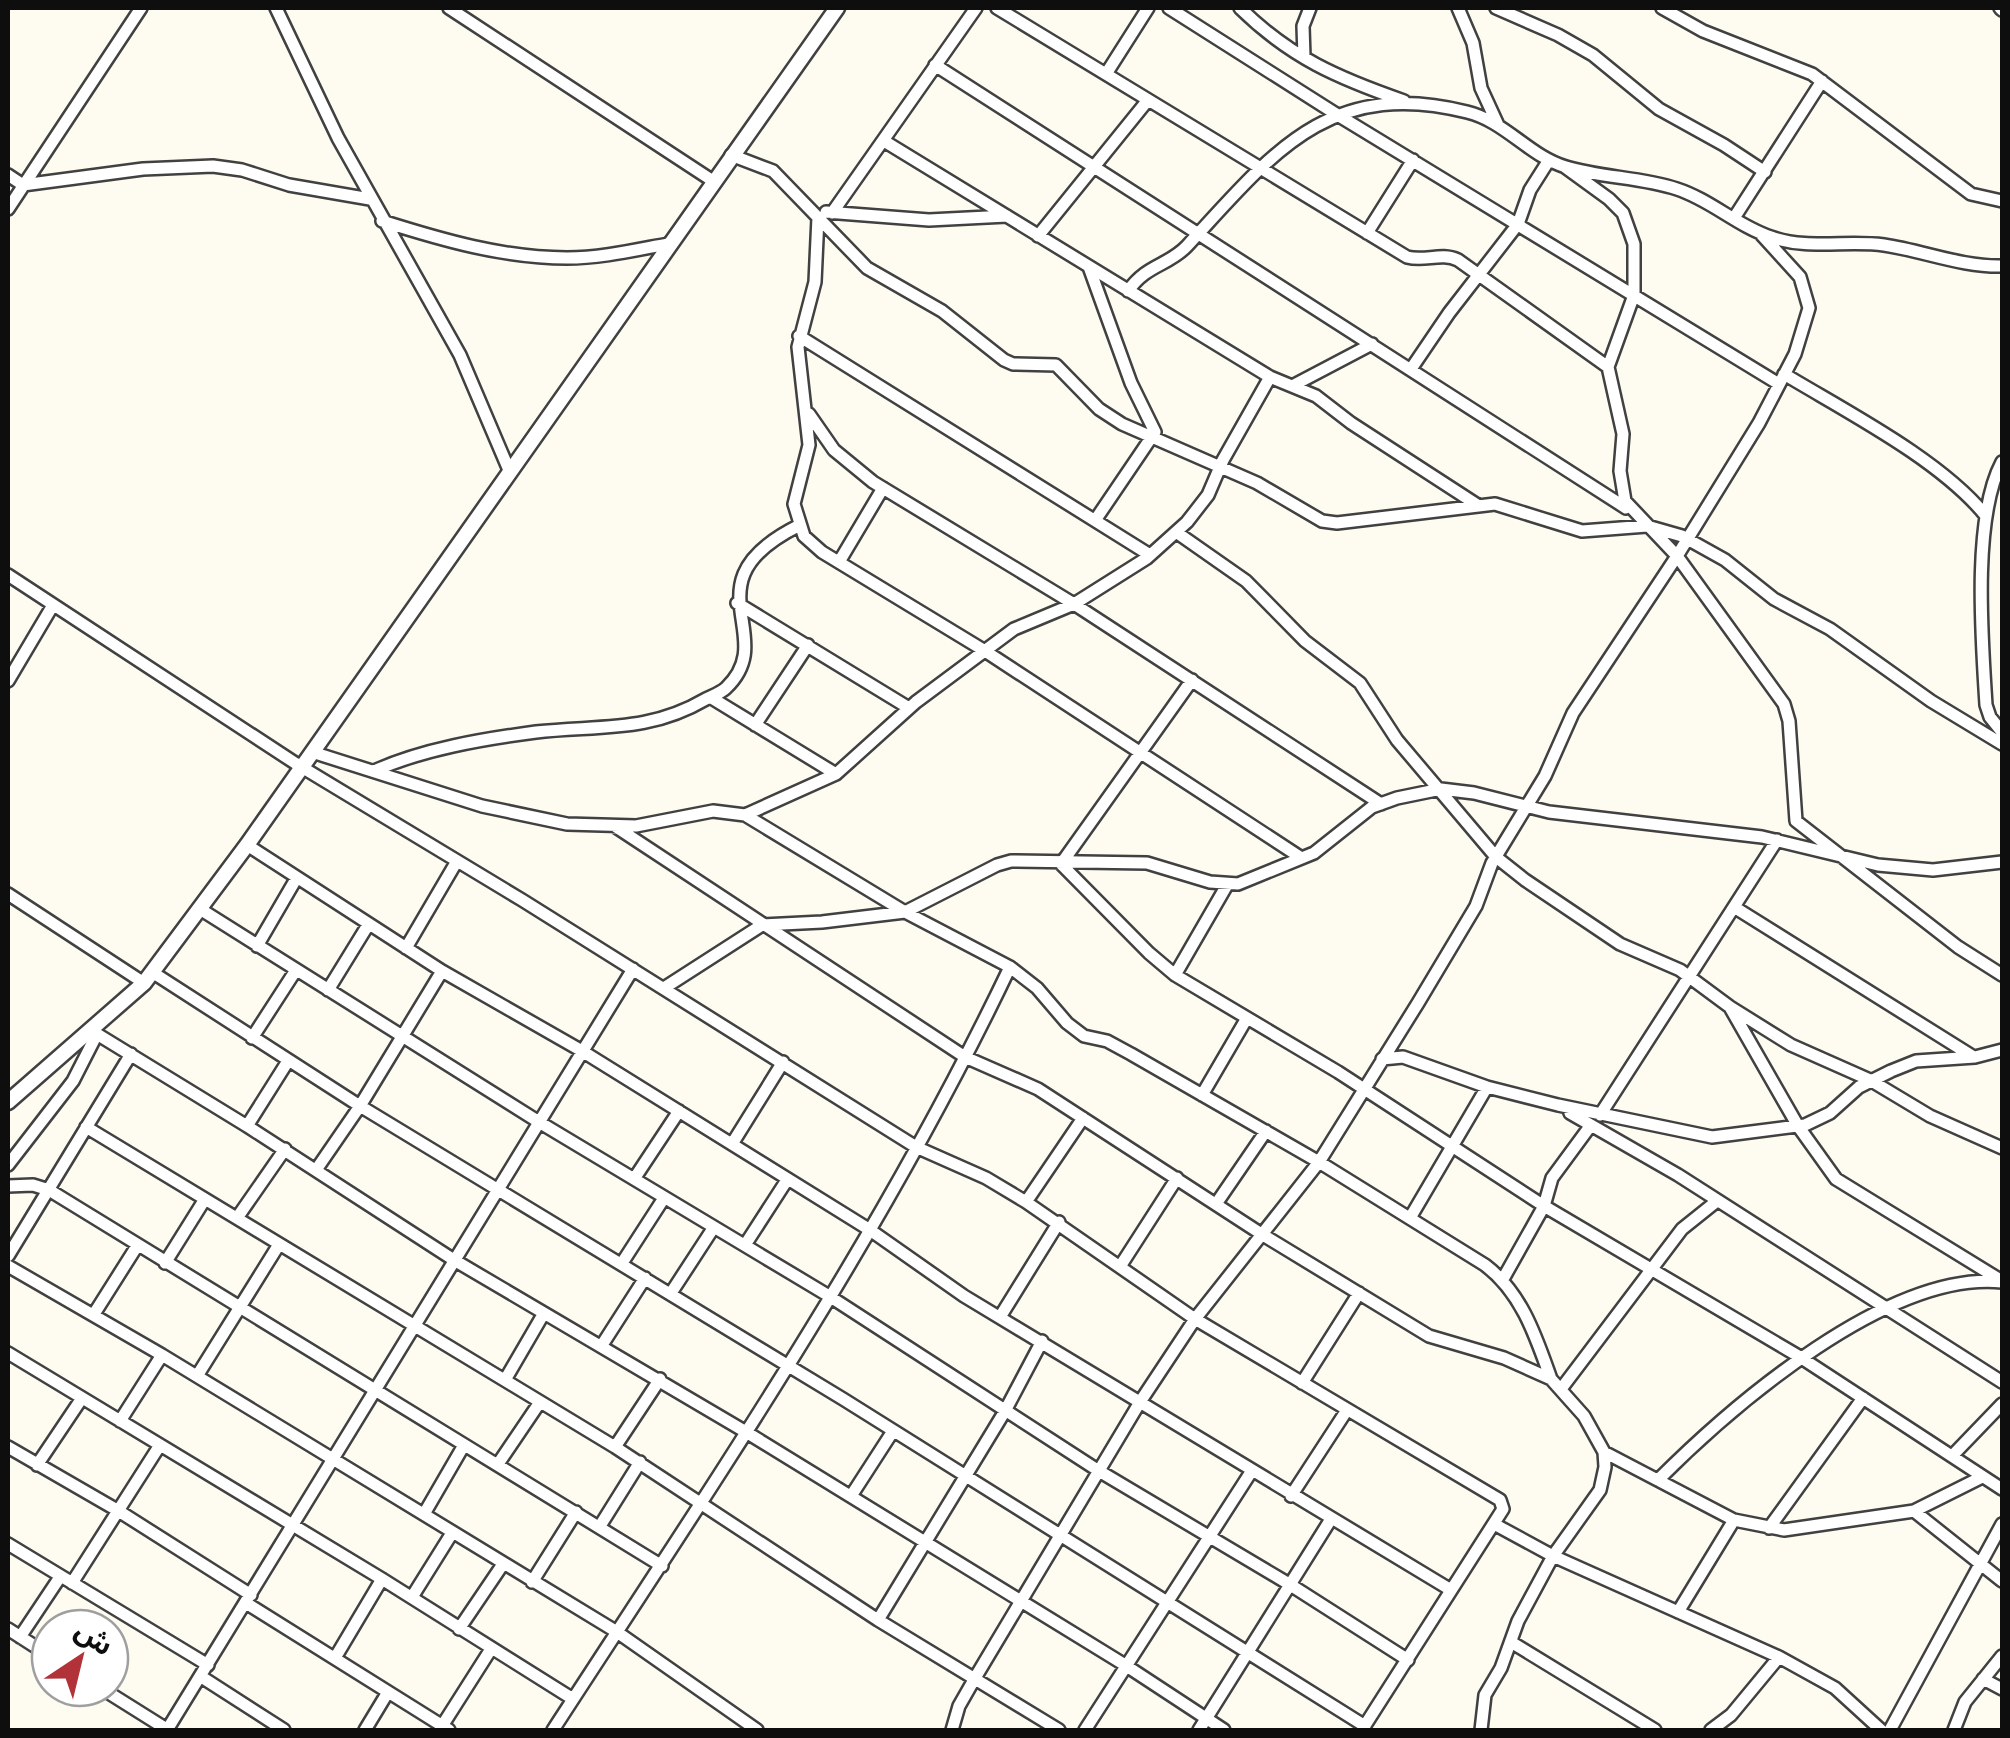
<svg xmlns="http://www.w3.org/2000/svg" width="2010" height="1738" font-family="Lora,'Noto Sans Arabic',serif">
	<rect width="100%" height="100%" fill="#fefbf0"/>
	<g fill="none" stroke-linecap="round" stroke-linejoin="round">
		<!-- minor casing -->
		<g stroke="#414141" stroke-width="16">
			<path id="minor" d="M276 8 338 138 460 355 509 470
				M449 8 713 181
				M997 8 1407 257C1425 262 1441 252 1458 260L1608 367
				M1169 8 1336 114 1779 384
				M1240 8C1291 58 1338 78 1404 101
				M1458 8 1473 43 1481 88 1498 125
				M1496 8 1558 35 1593 55 1659 109 1724 145 1765 172
				M1662 8 1703 31 1812 74 1971 194 2002 201
				M2000 8 2002 10
				M1304 57 1303 26 1310 8
				M935 65 1626 508
				M1106 74 1148 8
				M884 141 1270 377 1316 396 1351 423 1479 506
				M731 155 773 171 867 268 942 311 1004 360 1013 364 1056 365 1099 409 1122 424 1257 483 1322 521 1337 523 1495 504 1582 531 1647 526 1682 536 1725 560 1774 599 1830 629 1931 701 2002 744
				M1565 167 1609 199 1623 213 1634 244V295L1608 367 1623 434 1620 471 1625 501 1677 556 1784 704 1789 721 1796 821 1958 947 2002 975
				M8 175 23 185 143 169 213 166 242 170 289 185 370 199
				M8 209 141 8
				M826 212 929 220 1007 216
				M832 213 976 8
				M818 217 815 282 798 347 809 445 794 504 804 536 822 552 985 651 1300 857
				M1734 218 1822 81
				M382 221C442 240 504 258 567 258 601 258 635 250 668 244
				M1367 233 1413 160
				M1038 236 1148 100
				M1089 267 1131 383 1155 432 1096 519
				M1128 291C1147 264 1168 266 1187 246 1271 155 1328 77 1467 112 1505 121 1529 156 1566 167 1602 178 1641 177 1677 189 1711 200 1737 226 1771 237 1807 250 1847 240 1884 245 1924 251 1962 267 2002 266
				M799 336 1150 555
				M1411 369 1449 313 1518 224 1530 190 1549 160
				M1784 374C1847 412 1941 460 1986 516
				M1294 385 1372 344
				M809 414 834 450 873 482 1074 604 1381 804
				M2002 462C1972 518 1982 640 1986 705L1990 717 2002 732
				M1176 532 1246 581 1305 641 1360 683 1397 740 1496 857 1525 880 1620 944 1680 970 1730 1007 1791 1045 1870 1080 1930 1116 2002 1148
				M839 562 883 488
				M8 575 295 763 522 900 916 1147 986 1178 1026 1202 1195 1319 1500 1500 1503 1509 1362 1730
				M737 603 909 708
				M1192 680 1061 864 1149 953 1175 975 1338 1072 1544 1206 1800 1357 2002 1489
				M8 681 53 605
				M710 697 836 774
				M755 725 808 645
				M312 752 482 806 567 824 636 826 713 811 745 815 905 912 1010 967 1037 988 1067 1023 1084 1036 1107 1041 1131 1054 1319 1162 1485 1265C1522 1293 1536 1337 1551 1379
				M374 771C423 749 483 739 536 732 599 725 648 733 706 699 712 696 721 693 726 688 782 635 684 582 800 525
				M745 815 836 774 916 702 1014 629 1074 604 1147 558 1187 522 1208 495 1223 460 1270 377
				M616 827 965 1057 1038 1089 1263 1235 1429 1336 1504 1358 1551 1379 1584 1416 1604 1452 1605 1467 1600 1490 1553 1556 1779 1657 1835 1688 1881 1730
				M247 845 442 971 582 1051 870 1230 964 1296 1451 1590
				M8 894 144 983
				M1734 907 1972 1056
				M200 909 539 1122 829 1296 1099 1471 1289 1584 1408 1660
				M257 946 296 879
				M406 948 457 861
				M152 972 360 1106 843 1399 1365 1726
				M1175 975 1227 885
				M664 988 762 925 822 922 905 912 997 865 1011 861 1147 863 1210 882 1238 884 1314 853 1372 807 1397 798 1441 789 1474 793 1549 812 1762 837 1878 865 1933 870 2002 862
				M328 990 368 925
				M1731 1009 1798 1126 1836 1179 2002 1281
				M92 1031 247 1126 454 1260 746 1432 1125 1665 1224 1730
				M252 1038 296 970
				M1382 1059 1403 1057 1487 1087 1558 1105 1712 1137 1805 1125 1830 1113 1859 1087 1891 1071 1916 1061 1975 1057 2002 1050
				M1202 1095 1247 1018
				M1570 1113 1678 1175 2002 1382
				M1600 1115 1777 840
				M247 1126 288 1061
				M86 1127 615 1447 878 1620 1059 1730
				M732 1144 783 1062
				M8 1165 73 1081 97 1034
				M316 1170 360 1106 442 971
				M634 1179 679 1111
				M8 1186 33 1185 49 1190 662 1566
				M1026 1202 1083 1118
				M1216 1204 1266 1131
				M237 1218 285 1149
				M1410 1218 1487 1087
				M745 1245 787 1180
				M8 1256 131 1054
				M165 1263 205 1199
				M622 1263 664 1198
				M1121 1265 1177 1178
				M8 1266 162 1355 617 1632 757 1730
				M1503 1279 1544 1206 1552 1178 1591 1125
				M671 1293 714 1227
				M94 1314 137 1246
				M1000 1317 1059 1222
				M602 1345 645 1278
				M8 1353 382 1579 573 1699
				M197 1376 278 1246
				M505 1380 544 1313
				M1302 1383 1359 1293
				M1561 1389 1682 1229 1717 1201
				M120 1421 162 1355
				M8 1447 117 1510 251 1595
				M615 1447 660 1379
				M1604 1452 1734 1520 1784 1530 1914 1511 1982 1477
				M1952 1456 2002 1404
				M498 1464 540 1402
				M37 1465 82 1398
				M1658 1480C1733 1405 1889 1270 2002 1282
				M851 1496 893 1431
				M1291 1496 1347 1410
				M1914 1511 2002 1581
				M424 1514 464 1445
				M600 1526 640 1462
				M1769 1528 1863 1398
				M8 1544 208 1665
				M532 1582 576 1512
				M72 1583 160 1445
				M412 1597 452 1533
				M246 1603 449 1730
				M1678 1612 1734 1520
				M878 1620 1005 1411 1042 1341
				M8 1629 50 1656
				M459 1629 503 1564
				M20 1637 60 1577
				M1511 1642 1655 1730
				M335 1658 382 1579
				M200 1676 284 1730
				M1983 1679 2002 1689
				M101 1688 168 1730
				M442 1726 491 1649
				M167 1730 633 969
				M365 1730 388 1692
				M553 1730C714 1482 882 1236 1010 967
				M952 1730 959 1706 975 1678 1140 1402 1195 1319 1319 1162 1418 1003 1476 906 1492 863 1545 776 1573 713 1677 556 1759 423 1795 354 1809 308 1800 277 1760 233
				M1085 1730 1251 1472
				M1199 1730 1331 1519
				M1481 1730 1485 1695 1501 1668 1518 1621 1553 1556 1494 1524
				M1711 1730 1731 1715 1779 1657
				M1890 1730 2002 1524
				M1954 1730 1965 1702 2002 1656"/>
		</g>
		<!-- tertiary casing -->
		<g stroke="#414141" stroke-width="19">
			<path id="tertiary" d="M8 1102 144 983 247 845 837 8"/>
		</g>
		<!-- minor -->
		<use href="#minor" stroke="#fff" stroke-width="11"/>
		<!-- tertiary -->
		<use href="#tertiary" stroke="#fff" stroke-width="14"/>
	</g>
	<!-- border -->
	<rect width="2010" height="1738" fill="none" stroke="#0e0e0e" stroke-width="20"/>
	<!-- north arrow -->
	<g transform="translate(80 1658) rotate(35)"><circle r="48" fill="#ffffff" stroke="#9f9f9f" stroke-width="2.5"/>
	<path d="M0-8L18 38L0 25L-18 38Z" fill="#b23239"/>
	<text y="-15" font-size="28" font-weight="bold" text-anchor="middle" fill="#0e0e0e">ش</text>
	</g>
</svg>
